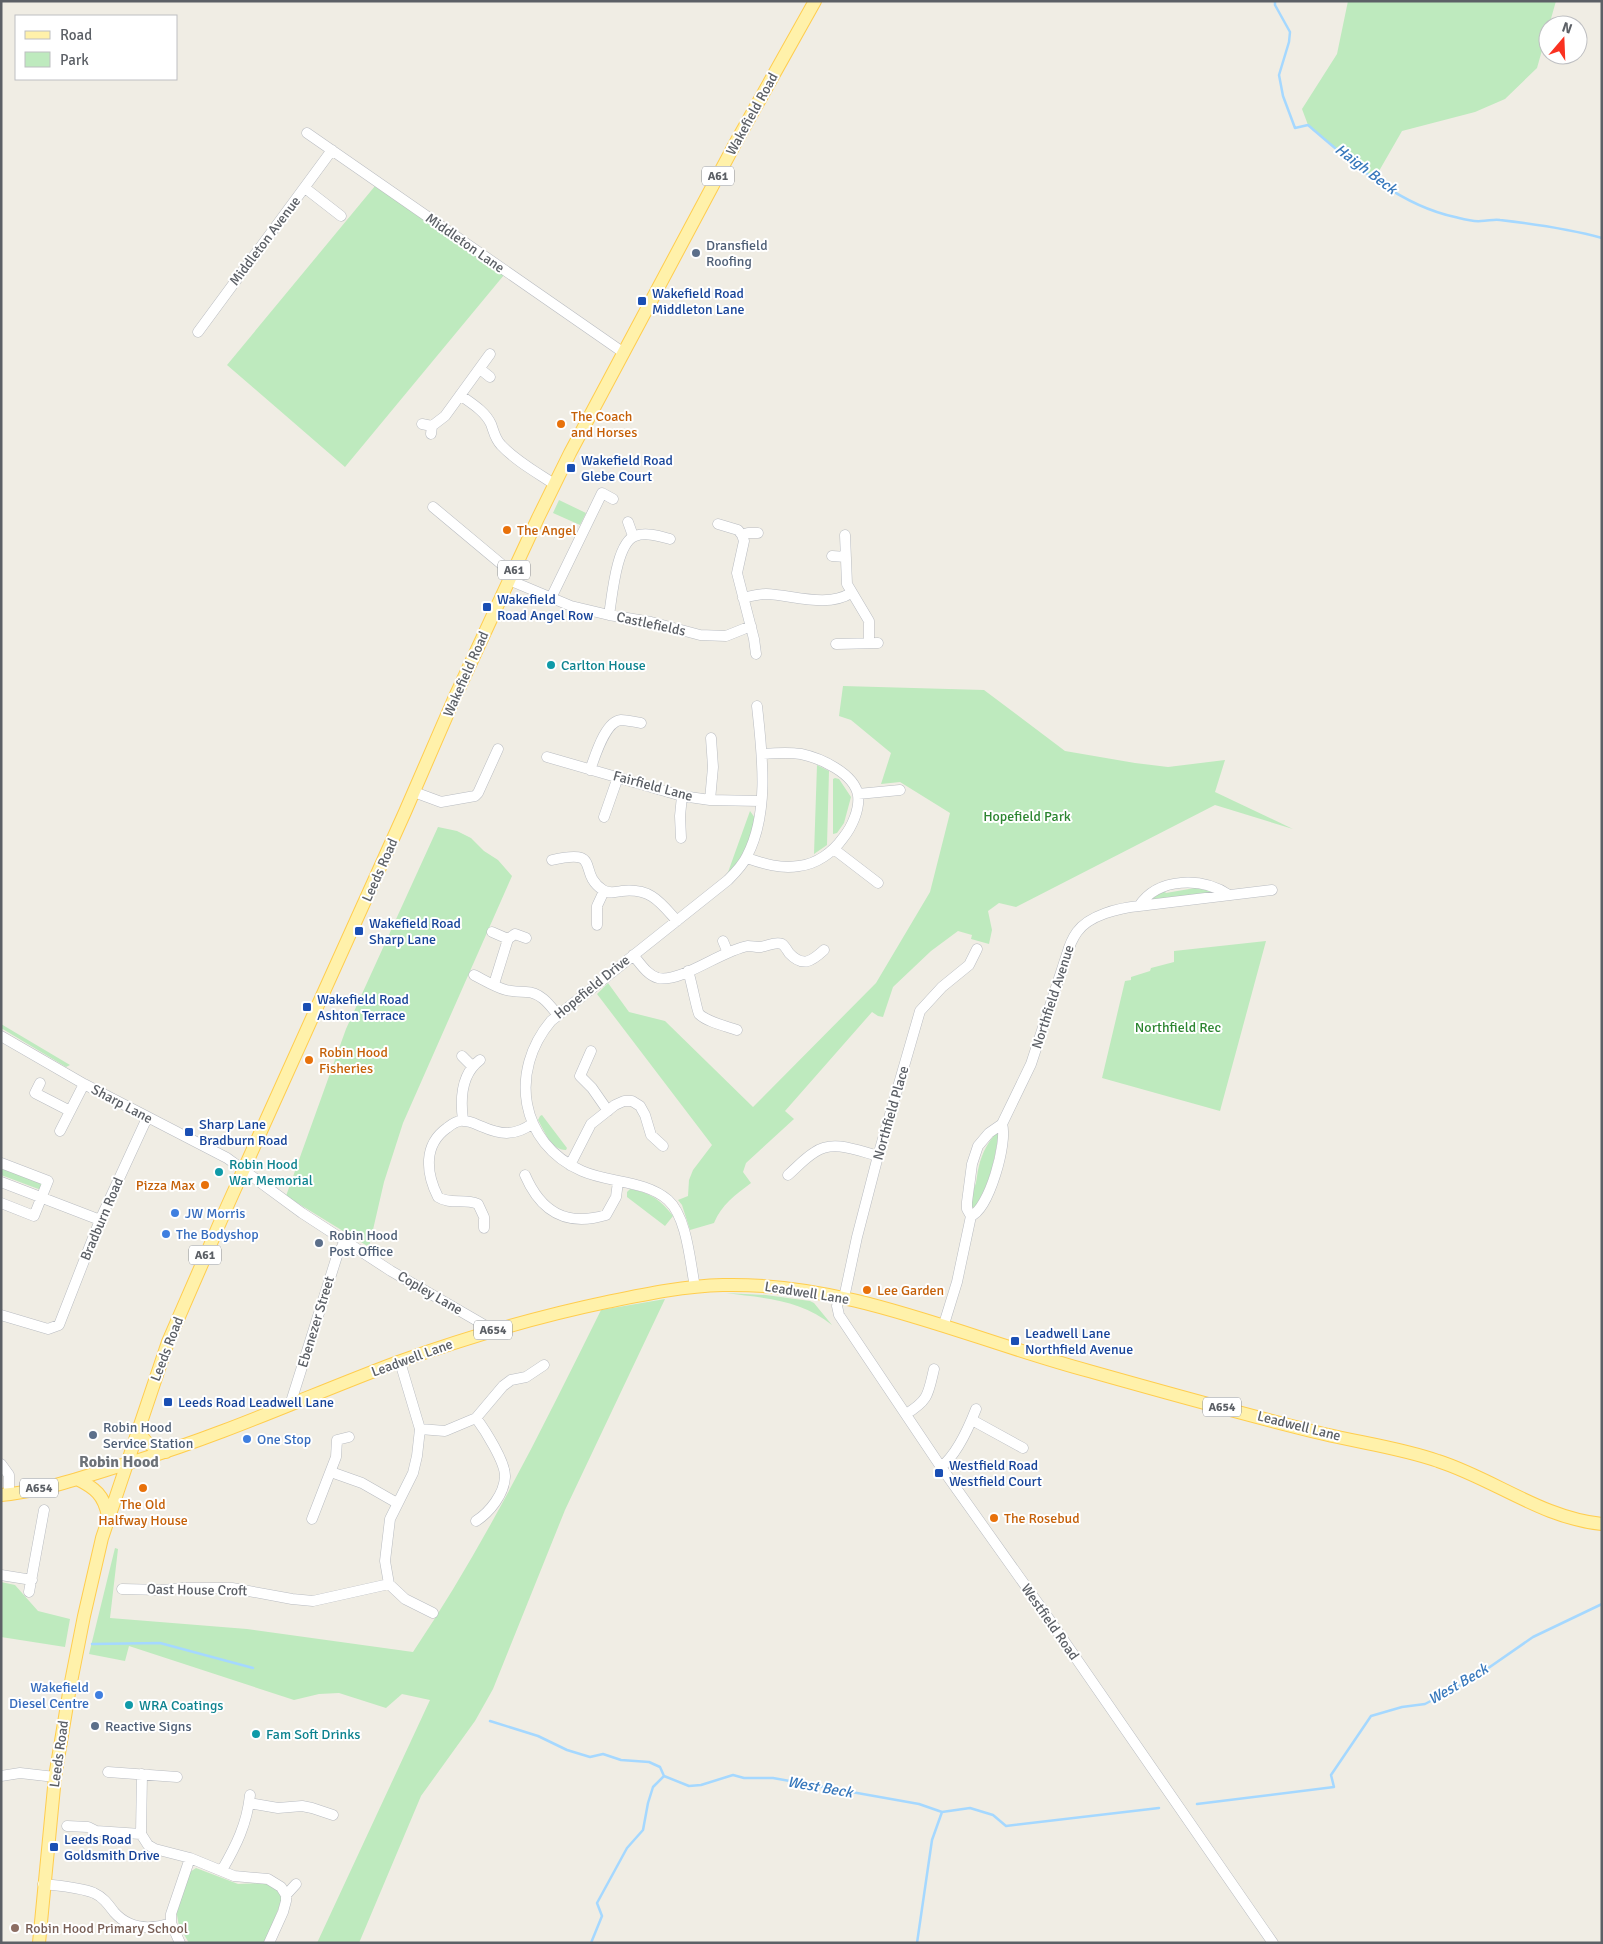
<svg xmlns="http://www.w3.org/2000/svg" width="1603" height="1944" font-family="Signika,sans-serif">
	<rect width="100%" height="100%" fill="#f0ede4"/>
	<!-- green -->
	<path fill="#beeabe" d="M1348 1H1556L1537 68 1505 99 1475 112 1402 131 1375 178 1342 154 1308 125 1302 109 1337 54Z
		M375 186 504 275 345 467 227 365Z
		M559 500 586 513 580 525 553 513Z
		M843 686 984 690 1065 751 1135 763 1168 767 1225 760 1215 792 1293 829 1215 805 1016 907 999 903 988 911 992 930 989 944 971 939 972 935 958 931 931 951 893 987 883 1017 878 1016 872 1012 785 1111 794 1119 746 1163 743 1172 751 1183C735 1195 722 1204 714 1223L690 1230 682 1205 678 1200 688 1196 689 1180 693 1170 712 1145 597 994 608 983 629 1012 665 1021 753 1107 876 983 930 892 950 813 900 782 881 784 891 753 851 720 839 716Z
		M817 765 829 771 827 845 814 854Z
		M835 778 839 779 851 797 844 823 837 833 833 834V779Z
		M750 811 755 818C751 840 743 858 727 875Z
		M438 827 457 831 471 838 484 851 498 860 512 876 403 1123 384 1182 369 1247 286 1196 346 1029Z
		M1195 888 1218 892 1150 900 1164 891 1166 893Z
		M1266 941 1220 1111 1102 1078 1125 981 1131 980V977L1150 971 1151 968 1174 962V951Z
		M1 1024 70 1065 66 1067 1 1028Z
		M542 1115 567 1148 566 1150C551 1150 545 1132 538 1120L540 1116Z
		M999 1131C995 1159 990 1185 974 1208L972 1207 971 1193C978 1184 976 1176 979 1166 982 1153 989 1139 999 1131Z
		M1 1166 44 1182 41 1190 1 1175Z
		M630 1189C650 1192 662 1201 673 1216L665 1226 627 1197V1192Z
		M726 1293 766 1295 810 1301 814 1303 832 1325C802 1300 764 1298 726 1293Z
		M665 1299 565 1510 493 1689 475 1721 421 1796 359 1943H317L430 1700 402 1694 386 1708 339 1693 319 1694 294 1700 129 1646 125 1661 89 1654 115 1548 118 1549 110 1618 247 1629 413 1652C486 1543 543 1427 601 1310Z
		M1 1582 15 1585 38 1611 70 1619 65 1647 1 1637Z
		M196 1868 238 1884 264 1883 277 1888 281 1897V1902L265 1943H189L179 1926 176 1910 190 1872Z"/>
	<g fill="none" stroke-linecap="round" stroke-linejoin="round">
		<!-- stream -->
		<path stroke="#a5d8ff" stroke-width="2.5" d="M1275 1V5L1290 32 1289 42 1279 75 1283 96 1295 128 1308 125C1351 162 1398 205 1455 217 1463 219 1473 222 1481 221 1488 221 1494 219 1500 220 1534 224 1569 229 1602 238
			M92 1644 160 1643 253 1668
			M490 1721 538 1736 567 1750 590 1757 603 1754 621 1760 649 1762 660 1767 664 1776 689 1786 701 1785 733 1775 744 1778H773L919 1804 942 1812 970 1808 993 1815 1006 1826 1159 1808
			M1197 1804 1334 1787 1331 1775 1371 1716 1402 1707 1425 1704 1474 1678 1533 1637 1602 1604
			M591 1943 602 1916 597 1903 627 1848 643 1830 648 1803 653 1787 664 1776
			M917 1943 932 1840 942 1812"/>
		<!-- minor casing -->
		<g stroke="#b9bcc1" stroke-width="11">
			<path id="minor" d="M307 133 624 353
				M305 188 341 216
				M198 332 332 150
				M480 369 490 377
				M460 395C471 403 485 411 491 424 494 432 495 439 501 445 516 461 536 472 554 484
				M422 424 432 426 431 434
				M432 426 445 416 490 354
				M433 507 512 573
				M628 522 633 536
				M718 524 738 530 742 535 744 541 737 573 754 639 756 654
				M742 535 748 533H758
				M845 535 847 584 869 621V643
				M832 556 846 557
				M509 580 571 606 609 615 651 622 700 635 726 636 751 626
				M551 598 602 493 613 499
				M743 598C751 596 759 594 766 594 793 595 827 608 851 593
				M609 615C612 598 616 543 635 536 646 532 659 536 670 539
				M836 644 878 643
				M547 757 682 796 710 800 760 801
				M590 770C595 757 605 721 621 720 627 720 634 722 641 723
				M414 792 441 802 475 796 478 793 498 749
				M858 794 900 790
				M710 800 713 767 711 738
				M604 817 618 777
				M681 838 680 816 682 796
				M835 850 878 883
				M747 858C764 864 781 869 799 866 817 864 833 852 843 838 852 827 860 809 858 795 854 773 820 758 801 754 789 752 775 753 763 754
				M552 860C604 848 576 872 603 890 609 894 616 892 622 891 651 888 660 902 677 921
				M1139 906 1272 890
				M597 925V906L604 891
				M492 932 508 939 515 934 526 938
				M723 941 728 953
				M633 955C640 963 647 975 658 978 681 983 722 950 748 946 752 946 755 947 759 947 767 947 774 941 782 944 785 946 787 950 789 953 803 968 812 961 824 950
				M688 971C691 979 697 1011 699 1014 707 1022 726 1026 737 1030
				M474 975C484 980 495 987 506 990 514 992 519 992 526 992 540 992 549 1004 557 1014
				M494 984 508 939
				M1 1036 84 1084 227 1158 302 1213 391 1271 493 1330
				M591 1051 580 1076 592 1088 608 1111
				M462 1056 472 1066
				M40 1083 35 1093 70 1111
				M463 1120C460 1098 461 1074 480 1060
				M60 1131 84 1084
				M1 1163 48 1181 34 1216 1 1203
				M570 1165 591 1124 615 1105 624 1101H632L640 1106 645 1115 651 1135 663 1146
				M525 1175C541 1212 566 1227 606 1215L616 1197 618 1182
				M788 1175C797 1167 805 1158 815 1152 833 1139 859 1151 878 1156
				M1 1182 100 1220
				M971 1216C989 1209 1008 1142 1002 1124
				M484 1228V1217L478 1204C464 1198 450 1205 438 1197 426 1173 423 1145 447 1128 452 1124 459 1120 464 1121 471 1121 477 1125 483 1127 501 1135 516 1136 533 1123
				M695 1287C690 1262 687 1217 668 1200 645 1180 609 1183 582 1171 519 1143 509 1071 551 1021L728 880C735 873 743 865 747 856 770 812 762 753 757 706
				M839 1297 837 1306 839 1315 941 1467 1042 1609 1273 1943
				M844 1298 857 1237 878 1156 920 1011 942 987 969 965 977 949
				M1 1315 48 1329 59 1325 100 1220 147 1118
				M944 1324 957 1282 971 1216 967 1209V1202L972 1164 978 1146 989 1133 1002 1124 1031 1064 1067 954C1069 947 1072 939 1077 932 1089 915 1119 908 1139 906 1158 877 1202 877 1229 895
				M400 1362 420 1429 417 1456 413 1473 390 1519 385 1561 389 1584 405 1599 433 1613
				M290 1405 337 1256 345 1241
				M906 1414C929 1400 928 1394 934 1369
				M972 1420 1023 1448
				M420 1429 445 1431 476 1418 503 1386 511 1380 526 1377 544 1365
				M1 1464 9 1475V1494
				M941 1467C956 1455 969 1427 976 1409
				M331 1472 362 1483 397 1503
				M312 1519 336 1457 337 1440 349 1437
				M476 1521C490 1512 504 1494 505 1477 506 1463 485 1430 476 1418
				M1 1575 32 1580
				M122 1589 163 1590 183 1588H232L292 1599 313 1601 389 1584
				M29 1592 44 1510
				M108 1772 177 1777
				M1 1776 20 1773 55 1777
				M249 1803 278 1808 302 1806 312 1808 333 1815
				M67 1826 88 1827 96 1831 141 1834 148 1845 155 1849 190 1858 234 1876 268 1879 281 1887 286 1895V1901L283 1912 269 1943
				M141 1834 142 1774
				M222 1870C236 1846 247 1824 250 1795
				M43 1884C60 1886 79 1887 94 1893 103 1897 108 1904 114 1912 129 1929 150 1930 171 1923
				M286 1895 296 1884
				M180 1943 171 1923V1914L190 1858"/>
		</g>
		<!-- major casing -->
		<g stroke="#ffcd4e" stroke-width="14">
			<path id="major" d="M138 1428C143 1442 151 1447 166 1452
				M77 1479C95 1488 104 1495 108 1516
				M1 1495C48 1491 94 1473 139 1460 228 1433 312 1394 398 1362 468 1337 535 1317 607 1302 646 1294 684 1286 723 1285 851 1282 968 1339 1089 1371 1167 1393 1245 1415 1324 1434 1362 1443 1401 1448 1438 1461 1494 1479 1542 1518 1602 1524
				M39 1943 55 1777 70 1687 84 1616 102 1538 168 1342 225 1211 405 812 454 699 538 518 570 453 736 142 815 1"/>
		</g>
		<!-- minor -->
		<use href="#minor" stroke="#fff" stroke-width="10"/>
		<!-- major -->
		<use href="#major" stroke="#fff1aa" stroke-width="12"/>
	</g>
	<!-- markers -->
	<g fill="#5c6f8a" stroke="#fff" stroke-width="2">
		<circle cx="696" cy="253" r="5"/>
		<circle cx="319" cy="1243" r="5"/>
		<circle cx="93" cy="1435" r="5"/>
		<circle cx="95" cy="1726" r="5"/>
	</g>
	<g fill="#1a4fb4" stroke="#fff" stroke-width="2">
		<rect x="637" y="296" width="10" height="10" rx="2.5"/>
		<rect x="566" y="463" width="10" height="10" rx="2.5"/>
		<rect x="482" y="602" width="10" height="10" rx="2.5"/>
		<rect x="354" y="926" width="10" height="10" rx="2.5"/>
		<rect x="302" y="1002" width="10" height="10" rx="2.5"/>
		<rect x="184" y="1127" width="10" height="10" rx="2.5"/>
		<rect x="1010" y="1336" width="10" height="10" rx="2.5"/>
		<rect x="163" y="1397" width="10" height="10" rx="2.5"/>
		<rect x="934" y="1468" width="10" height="10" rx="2.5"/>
		<rect x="49" y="1842" width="10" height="10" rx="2.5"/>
	</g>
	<g fill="#e8710a" stroke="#fff" stroke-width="2">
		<circle cx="561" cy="424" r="5"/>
		<circle cx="507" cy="530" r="5"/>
		<circle cx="309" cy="1060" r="5"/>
		<circle cx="205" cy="1185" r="5"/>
		<circle cx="867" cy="1290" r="5"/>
		<circle cx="143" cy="1488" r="5"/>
		<circle cx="994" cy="1518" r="5"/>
	</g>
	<g fill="#0f9aa8" stroke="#fff" stroke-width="2">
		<circle cx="551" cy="665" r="5"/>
		<circle cx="219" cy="1172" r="5"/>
		<circle cx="129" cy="1705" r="5"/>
		<circle cx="256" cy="1734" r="5"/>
	</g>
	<g fill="#3f7fe0" stroke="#fff" stroke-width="2">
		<circle cx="175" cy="1213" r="5"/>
		<circle cx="166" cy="1234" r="5"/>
		<circle cx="247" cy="1439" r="5"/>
		<circle cx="99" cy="1695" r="5"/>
	</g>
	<circle fill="#8d6e63" stroke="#fff" stroke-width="2" cx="15" cy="1928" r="5"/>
	<g text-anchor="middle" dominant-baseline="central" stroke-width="4" stroke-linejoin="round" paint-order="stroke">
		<!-- shield labels -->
		<g fill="#fff" stroke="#8d9094" stroke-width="1">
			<rect x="702" y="166.5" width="32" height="19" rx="4"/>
			<rect x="498" y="560.5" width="32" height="19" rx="4"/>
			<rect x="189" y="1245.5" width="32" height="19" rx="4"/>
			<rect x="474" y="1320.5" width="38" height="19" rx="4"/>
			<rect x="1203" y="1397.5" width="38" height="19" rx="4"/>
			<rect x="20" y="1478.5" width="38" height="19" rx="4"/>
		</g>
		<g font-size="12" font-weight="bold" fill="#5c6066">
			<text x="718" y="176">A61</text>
			<text x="514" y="570">A61</text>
			<text x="205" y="1255">A61</text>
			<text x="493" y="1330">A654</text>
			<text x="1222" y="1407">A654</text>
			<text x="39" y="1488">A654</text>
		</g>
		<!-- street labels -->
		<g font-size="14" fill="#5c6066" stroke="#fff">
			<text transform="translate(752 114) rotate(-61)">Wakefield Road</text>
			<text transform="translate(265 241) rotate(-53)">Middleton Avenue</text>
			<text transform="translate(465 243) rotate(35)">Middleton Lane</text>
			<text transform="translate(651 624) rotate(12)">Castlefields</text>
			<text transform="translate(466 674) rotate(-66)">Wakefield Road</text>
			<text transform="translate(653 786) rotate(15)">Fairfield Lane</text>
			<text transform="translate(380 870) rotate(-66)">Leeds Road</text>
			<text transform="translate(592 987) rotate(-39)">Hopefield Drive</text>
			<text transform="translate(1053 997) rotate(-72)">Northfield Avenue</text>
			<text transform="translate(122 1104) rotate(28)">Sharp Lane</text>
			<text transform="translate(891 1113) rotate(-74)">Northfield Place</text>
			<text transform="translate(102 1219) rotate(-67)">Bradburn Road</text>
			<text transform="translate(430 1293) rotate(30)">Copley Lane</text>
			<text transform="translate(807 1293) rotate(9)">Leadwell Lane</text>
			<text transform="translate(316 1322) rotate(-73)">Ebenezer Street</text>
			<text transform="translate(167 1349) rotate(-69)">Leeds Road</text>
			<text transform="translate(412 1358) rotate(-20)">Leadwell Lane</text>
			<text transform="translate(1299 1426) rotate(14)">Leadwell Lane</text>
			<text transform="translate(197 1590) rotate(1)">Oast House Croft</text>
			<text transform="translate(1050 1622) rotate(55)">Westfield Road</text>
			<text transform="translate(59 1754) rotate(-82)">Leeds Road</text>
		</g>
		<!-- service labels -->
		<g font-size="14" fill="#4e5e75" stroke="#fff" text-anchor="start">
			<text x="706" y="245">Dransfield<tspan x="706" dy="16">Roofing</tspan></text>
			<text x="329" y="1235">Robin Hood<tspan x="329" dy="16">Post Office</tspan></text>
			<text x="103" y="1427">Robin Hood<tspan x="103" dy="16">Service Station</tspan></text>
			<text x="105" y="1726">Reactive Signs</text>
		</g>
		<!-- transit labels -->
		<g font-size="14" fill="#164399" stroke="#fff" text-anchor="start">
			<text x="652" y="293">Wakefield Road<tspan x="652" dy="16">Middleton Lane</tspan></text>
			<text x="581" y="460">Wakefield Road<tspan x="581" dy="16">Glebe Court</tspan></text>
			<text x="497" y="599">Wakefield<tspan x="497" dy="16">Road Angel Row</tspan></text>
			<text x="369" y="923">Wakefield Road<tspan x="369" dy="16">Sharp Lane</tspan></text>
			<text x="317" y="999">Wakefield Road<tspan x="317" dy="16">Ashton Terrace</tspan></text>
			<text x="199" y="1124">Sharp Lane<tspan x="199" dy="16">Bradburn Road</tspan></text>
			<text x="1025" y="1333">Leadwell Lane<tspan x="1025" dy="16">Northfield Avenue</tspan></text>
			<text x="178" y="1402">Leeds Road Leadwell Lane</text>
			<text x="949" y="1465">Westfield Road<tspan x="949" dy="16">Westfield Court</tspan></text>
			<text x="64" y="1839">Leeds Road<tspan x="64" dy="16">Goldsmith Drive</tspan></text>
		</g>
		<!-- food labels -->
		<g font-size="14" fill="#c56008" stroke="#fff" text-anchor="start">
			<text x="571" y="416">The Coach<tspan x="571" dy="16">and Horses</tspan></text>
			<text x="517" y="530">The Angel</text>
			<text x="319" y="1052">Robin Hood<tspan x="319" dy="16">Fisheries</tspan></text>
			<text x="195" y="1185" text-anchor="end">Pizza Max</text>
			<text x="877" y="1290">Lee Garden</text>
			<text x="143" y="1504" text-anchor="middle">The Old<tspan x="143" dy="16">Halfway House</tspan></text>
			<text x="1004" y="1518">The Rosebud</text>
		</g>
		<!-- culture labels -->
		<g font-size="14" fill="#0d838f" stroke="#fff" text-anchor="start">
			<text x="561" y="665">Carlton House</text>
			<text x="229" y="1164">Robin Hood<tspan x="229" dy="16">War Memorial</tspan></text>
			<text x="139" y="1705">WRA Coatings</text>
			<text x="266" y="1734">Fam Soft Drinks</text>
		</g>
		<!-- park labels -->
		<g font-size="14" fill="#2c8530" stroke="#fff">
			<text x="1027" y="816">Hopefield Park</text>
			<text x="1178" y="1027">Northfield Rec</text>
		</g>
		<!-- shop labels -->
		<g font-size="14" fill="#366cbe" stroke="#fff" text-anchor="start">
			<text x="185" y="1213">JW Morris</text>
			<text x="176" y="1234">The Bodyshop</text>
			<text x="257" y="1439">One Stop</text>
			<text x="89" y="1687" text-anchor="end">Wakefield<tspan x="89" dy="16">Diesel Centre</tspan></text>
		</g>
		<!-- education labels -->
		<g font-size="14" fill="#785e54" stroke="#fff" text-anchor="start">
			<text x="25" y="1928">Robin Hood Primary School</text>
		</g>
		<!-- water labels -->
		<g font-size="15" font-style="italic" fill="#3778bc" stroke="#fff">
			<text transform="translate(1366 169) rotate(37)">Haigh Beck</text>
			<text transform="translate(1458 1684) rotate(-30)">West Beck</text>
			<text transform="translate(820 1787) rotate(10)">West Beck</text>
		</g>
		<!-- quarter labels -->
		<g font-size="16" font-weight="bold" fill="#6d7278" stroke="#fff">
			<text x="119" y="1462">Robin Hood</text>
		</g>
	</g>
	<!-- border -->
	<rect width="1603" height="1944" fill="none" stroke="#5c6066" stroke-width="5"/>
	<!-- legend -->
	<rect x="15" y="15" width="162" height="65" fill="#ffffff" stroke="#bebfc2"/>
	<rect x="25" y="31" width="25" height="8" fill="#fff1aa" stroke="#bebfc2"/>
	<text x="60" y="40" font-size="15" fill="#5c6066">Road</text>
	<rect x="25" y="52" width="25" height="15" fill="#beeabe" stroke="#bebfc2"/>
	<text x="60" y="65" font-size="15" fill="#5c6066">Park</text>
	<!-- north arrow -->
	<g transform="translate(1563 40) rotate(19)"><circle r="24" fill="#ffffff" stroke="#bebfc2"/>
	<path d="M0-4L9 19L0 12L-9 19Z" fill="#fa3120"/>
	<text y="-8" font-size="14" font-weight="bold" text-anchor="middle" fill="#5c6066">N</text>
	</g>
</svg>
